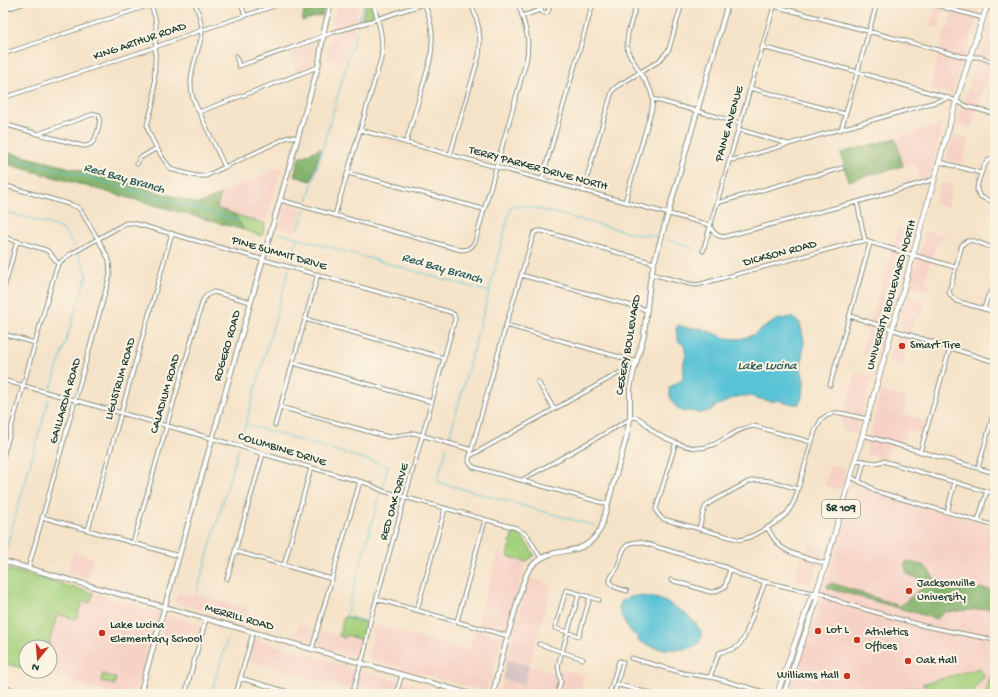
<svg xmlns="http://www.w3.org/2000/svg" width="998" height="697" font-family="'Gochi Hand',sans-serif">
	<rect width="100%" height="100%" fill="#fcf5e5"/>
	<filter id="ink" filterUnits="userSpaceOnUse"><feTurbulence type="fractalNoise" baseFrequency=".025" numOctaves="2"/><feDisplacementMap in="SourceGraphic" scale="8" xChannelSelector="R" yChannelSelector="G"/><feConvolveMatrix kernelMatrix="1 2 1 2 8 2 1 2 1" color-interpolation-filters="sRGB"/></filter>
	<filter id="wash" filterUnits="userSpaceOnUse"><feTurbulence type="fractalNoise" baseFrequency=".012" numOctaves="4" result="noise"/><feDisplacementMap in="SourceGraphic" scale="16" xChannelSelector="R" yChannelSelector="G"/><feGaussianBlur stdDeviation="0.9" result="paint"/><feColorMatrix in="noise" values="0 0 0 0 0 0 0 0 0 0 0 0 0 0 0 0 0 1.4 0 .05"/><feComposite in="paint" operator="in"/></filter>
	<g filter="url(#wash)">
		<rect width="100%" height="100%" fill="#f5e3c9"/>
		<!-- built -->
		<path fill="#f6d1c5" d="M338 3H352V4L360 3 346 63 328 59 331 29Z
			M943 3H982L952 94 930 89 945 30 947 31 953 8 943 5Z
			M995 3V45L991 66 977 104 971 127 957 124Z
			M935 7 943 10 938 28 930 26Z
			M315 44 312 66 296 72 290 53Z
			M943 124 929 178 920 181 916 162 903 166 895 138Z
			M954 134 970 139 962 164 946 160Z
			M282 166 265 224 217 208 221 194Z
			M941 182 953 185 948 207 934 203Z
			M286 204 302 209 295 233 279 228Z
			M898 227 912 232 906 256 877 359 861 354Z
			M926 230 946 236 945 238 938 241 931 258 926 278 930 289 929 291 910 286Z
			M908 295 926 301 922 315 915 318 910 332 899 328Z
			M897 333 910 337 902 366 889 362Z
			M856 372 872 377 856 434 840 429Z
			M881 391 907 399 903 414 925 421 921 434 907 430 902 445 890 446 886 460 865 454Z
			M830 464 846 469 840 490 825 485Z
			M856 487 995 527V694H789L823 593Z
			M809 542 824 547 811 585 794 580 801 558 805 553Z
			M73 552 94 558 88 579 68 573Z
			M498 553 526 562 505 632 477 624Z
			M529 578 552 585 529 666 557 674 563 669 584 676 578 694H499L503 679 524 685 529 666 507 659Z
			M94 593 158 612 159 613 136 694H114L40 673 41 671H50V647H48L57 614 74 619 77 617 82 600 90 602Z
			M177 593 190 596 195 594 250 609 246 623 174 603Z
			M167 615 202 625 199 637 180 632 176 644 160 639Z
			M299 625 315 629 311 643 295 638Z
			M374 625 469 651 475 629 501 636 502 639 487 692 369 659 368 656 373 637 372 629Z
			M321 631 345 637 346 635 363 640 359 657 317 645Z
			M254 639 363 671 446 694H371L357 690 350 689 248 660Z"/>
		<!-- industrial -->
		<path fill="#d1bfbf" d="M507 659 529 666 524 685 503 679Z"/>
		<!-- green -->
		<path fill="#a5d17e" stroke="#628759" d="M366 3H369L374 16 362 20Z
			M234 214 265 224 262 236 244 230Z
			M513 532C525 538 527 544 534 555L526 562 507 556Z
			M3 568 94 593 90 603 82 601 77 617 74 619 57 614 48 647H26V669L3 663Z
			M344 617 367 623 363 640 346 635 345 638 339 636Z
			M980 668 984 677 975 687 973 694H934L933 691 922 684Z
			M103 674 116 678 114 685 101 681Z
			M991 675 995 676V694H985Z
			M913 687C920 688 925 689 930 694H901L902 690Z"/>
		<!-- forest -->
		<path fill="#84b36d" stroke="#527850" d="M306 3H325L322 15 302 21Z
			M895 138 903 166 848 181 841 153Z
			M321 148 311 181 294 176 299 158Z
			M3 151 111 178 199 204 221 194 217 208 234 214 244 230 3 163Z
			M907 561 925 566 939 584 995 590V608L944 612 937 619 828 588 827 585 832 583 900 606 923 587 920 579 907 574 905 565Z"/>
		<!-- water -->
		<path fill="#59c2d6" stroke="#3c8085" d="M791 317 800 323 804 341 801 368 804 382V387L801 400 799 404C792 404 785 404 779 400 768 405 754 394 742 396 733 397 724 404 715 406L714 409C709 411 703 413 698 413 692 412 690 410 684 412 673 406 670 401 669 388L680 381 683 377 684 361 686 355 684 345 678 341 676 329 678 325 687 328H701L726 338 740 339 753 335 776 320Z
			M637 596C644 596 651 597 658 599 671 603 704 622 701 638 699 653 664 650 654 647 648 646 643 643 637 640L639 637 633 634 627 626 620 613 619 607 622 601 630 597Z"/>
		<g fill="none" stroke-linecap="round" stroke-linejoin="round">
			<!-- stream -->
			<path stroke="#59c2d6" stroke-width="1" d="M359 20 364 3
				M3 156 80 175 240 221
				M307 202 356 32
				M3 211 52 225 62 229 67 235 74 247
				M299 230 304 210
				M279 233 489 292 511 206H526L636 234 656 236
				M666 239 696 249
				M291 264 298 236
				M51 388 87 275 84 266 77 253
				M245 424 388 466 382 488
				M449 439 489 292
				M240 444 289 269
				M447 447 437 481 438 482 595 526
				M5 553 49 398
				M197 592 238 449
				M367 622 346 616 380 494
				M211 694 229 635"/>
		</g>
	</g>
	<g filter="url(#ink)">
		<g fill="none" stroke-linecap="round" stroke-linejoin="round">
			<!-- street casing -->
			<g stroke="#8a907e" stroke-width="5">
				<path id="street" d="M150 3 155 17 156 24 154 100 147 125C148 134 165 165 173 170L197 176H206L288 137H293L298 138
					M195 3C198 12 202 21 202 31 202 37 200 43 198 49 193 68 188 79 193 99L225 167
					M241 3 245 16
					M928 3 983 18
					M541 9a4 4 0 1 1 8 0a4 4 0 1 1-8 0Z
					M774 6 965 57H980L995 63
					M987 7 995 9
					M3 10 25 3
					M522 16 541 10
					M762 47 858 72 949 98
					M3 54 150 5
					M236 56 239 66 308 42 331 33 359 25 426 3
					M750 88 845 114
					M3 91 5 97
					M3 98 147 50 202 30 283 3
					M653 99 740 123
					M199 112 318 67
					M95 114 99 115C101 121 97 138 92 143 89 146 86 146 83 146L38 134 91 115Z
					M3 125H7L38 134
					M738 129 788 144
					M360 130 710 225C712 232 716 236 723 237L857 202 935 179
					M841 130 877 3
					M406 143 430 61C434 39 433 24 424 3
					M450 155 479 56C482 35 478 22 471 3
					M730 160 737 159 949 98 969 107 995 114
					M995 160C993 160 991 159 989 160 984 162 977 184 977 190 978 192 978 194 980 196 983 199 990 200 995 202
					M940 162 981 173
					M137 164 140 158 157 148
					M348 173 483 209
					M542 179 593 3
					M3 185 72 205 77 207 81 211 98 239 109 260 110 275 28 569
					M583 191 611 95 613 90 619 85 659 61 666 53 669 49 682 3
					M280 200 461 250C468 250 471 248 475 242L526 62C531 38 525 26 518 3
					M625 202 652 108 653 99 650 89 628 52C624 37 633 18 637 3
					M857 202 865 241
					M717 203 790 182 799 178 822 174 842 168
					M335 215 381 59C384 37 379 24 373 3
					M3 237 46 250 50 253 58 264
					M995 249C989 247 974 239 968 241 965 241 965 242 962 245L949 292 951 296 956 301 995 312
					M703 251 775 3
					M651 274 690 284 697 285 852 243 865 241 955 267
					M521 275 647 310
					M3 292 17 241
					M984 309 988 296 992 291H995
					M850 316 995 362
					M305 319 444 358
					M506 325 637 362
					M3 334 35 343
					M293 363 432 402
					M3 380 239 446 263 454 369 484 383 491 516 528 527 535 541 558
					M538 382 554 409
					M830 385 870 243
					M280 407 381 435 389 437 414 433 472 450
					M275 425 318 274
					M863 435 995 473
					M676 442 656 509C657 514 659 516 663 519L737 539C738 539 741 540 743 539 754 537 780 521 787 513 790 509 793 504 795 499L815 431 821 420 826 416 833 413H841L867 419
					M920 452 950 348
					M470 456 628 368 637 362
					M3 457 54 276C57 264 60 261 71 254L126 223H133L450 312C454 314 455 315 455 319L370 622 365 650 352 694
					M856 460 876 463 883 461 995 494
					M978 468 995 409
					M851 477 870 487 875 491 995 526
					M522 480 634 417C643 418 646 426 653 431 664 439 684 447 697 448 718 449 733 428 754 426L811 442
					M859 481 864 461
					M607 504 473 467 469 462V459L506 325 534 233 538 231H542L654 263
					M947 512 955 482
					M42 517 179 556
					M978 521 987 491
					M767 528C771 533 774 540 778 544 789 555 812 559 826 564
					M699 529 704 510 706 506 711 502 748 482C764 476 782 485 798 489
					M88 530 172 233
					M133 543 203 300 208 294 214 292 251 302
					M235 551 332 579
					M284 565 311 468
					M227 579 263 454
					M671 580 710 592H714L725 587 730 569
					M566 590 590 597 579 636 555 628Z
					M627 591C622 589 612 588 610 582 609 577 615 572 617 568 623 555 621 541 640 542L725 567 745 577 808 592 823 593 836 600 843 603 924 626 995 640
					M590 597 599 600
					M377 599 508 636
					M417 610 445 509
					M457 621 485 520
					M539 644 583 659
					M312 649 339 553 360 482
					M631 658 683 673 715 678 771 694
					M710 677 719 653C723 651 728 651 733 649 739 647 742 642 745 636L765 582
					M240 678 295 694
					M616 684 652 694
					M3 687 28 694
					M185 694 206 619
					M236 694 253 633
					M396 694 402 675
					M557 694 561 682 558 666 559 662 579 594
					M609 694 619 661 623 662 614 694"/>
			</g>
			<!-- secondary casing -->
			<g stroke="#8a907e" stroke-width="6">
				<path id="secondary" d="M3 561 470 694
					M140 694 263 259 318 67 325 26 331 3
					M493 694C499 667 506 641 514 614 518 601 521 586 527 573 529 569 532 565 536 562 559 543 583 561 601 528L626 439 630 419V389L633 374 644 335 650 281 654 263 728 3"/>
			</g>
			<!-- primary casing -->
			<g stroke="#8a907e" stroke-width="6">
				<path id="primary" d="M777 694 811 598 816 593
					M784 694 817 600 816 593 826 564 867 419 956 102 970 57 988 3"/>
			</g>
			<!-- street -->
			<use href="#street" stroke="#fff" stroke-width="3"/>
			<!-- secondary -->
			<use href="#secondary" stroke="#fff" stroke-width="4"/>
			<!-- primary -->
			<use href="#primary" stroke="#fff" stroke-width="4.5"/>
		</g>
	</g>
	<!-- markers -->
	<g fill="#c8321e" stroke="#fcf5e5" stroke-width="1.5">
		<circle cx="902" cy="346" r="4"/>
		<circle cx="909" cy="591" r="4"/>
		<circle cx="818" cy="631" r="4"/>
		<circle cx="102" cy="633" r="4"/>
		<circle cx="857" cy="640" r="4"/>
		<circle cx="908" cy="661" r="4"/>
		<circle cx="847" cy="676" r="4"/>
	</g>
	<g text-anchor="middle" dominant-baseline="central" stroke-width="4" stroke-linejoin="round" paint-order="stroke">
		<!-- shield labels -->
		<rect fill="#fcf5e5" stroke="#617469" stroke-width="1" x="822" y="500" width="38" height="18" rx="3"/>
		<g font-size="11" font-weight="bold" fill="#1f3d34">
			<text x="841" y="509">SR 109</text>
		</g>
		<!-- street labels -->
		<g font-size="12" fill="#1f3d34" stroke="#fcf5e5">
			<text transform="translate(140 42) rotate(-19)">KING ARTHUR ROAD</text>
			<text transform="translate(730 124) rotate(-74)">PAINE AVENUE</text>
			<text transform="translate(538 169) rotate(15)">TERRY PARKER DRIVE NORTH</text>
			<text transform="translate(279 254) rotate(16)">PINE SUMMIT DRIVE</text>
			<text transform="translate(780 254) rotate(-15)">DICKSON ROAD</text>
			<text transform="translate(892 295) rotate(-74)">UNIVERSITY BOULEVARD NORTH</text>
			<text transform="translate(629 345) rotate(-80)">CESERY BOULEVARD</text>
			<text transform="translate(228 346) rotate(-74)">ROGERO ROAD</text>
			<text transform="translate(121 379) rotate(-74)">LIGUSTRUM ROAD</text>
			<text transform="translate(166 394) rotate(-74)">CALADIUM ROAD</text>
			<text transform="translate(66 401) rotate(-74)">GAILLARDIA ROAD</text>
			<text transform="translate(282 450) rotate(17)">COLUMBINE DRIVE</text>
			<text transform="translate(395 502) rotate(-74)">RED OAK DRIVE</text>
			<text transform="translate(239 618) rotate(16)">MERRILL ROAD</text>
		</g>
		<!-- poi labels -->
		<g font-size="12" fill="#1f3d34" stroke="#fcf5e5" text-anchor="start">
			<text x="910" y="346">Smart Tire</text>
			<text x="917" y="584">Jacksonville<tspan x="917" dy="14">University</tspan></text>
			<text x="110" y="626">Lake Lucina<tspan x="110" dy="14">Elementary School</tspan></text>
			<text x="826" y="631">Lot L</text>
			<text x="865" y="633">Athletics<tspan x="865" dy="14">Offices</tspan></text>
			<text x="916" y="661">Oak Hall</text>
			<text x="839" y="676" text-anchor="end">Williams Hall</text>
		</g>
		<!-- water labels -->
		<g font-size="13" font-style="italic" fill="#2e5e5c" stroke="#fcf5e5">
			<text transform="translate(124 179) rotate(16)">Red Bay Branch</text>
			<text transform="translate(442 269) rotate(16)">Red Bay Branch</text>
			<text x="767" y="366">Lake Lucina</text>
		</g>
	</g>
	<!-- margin -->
	<rect width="998" height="697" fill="none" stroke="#fcf5e5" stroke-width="16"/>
	<!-- north arrow -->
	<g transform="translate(38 659) rotate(197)"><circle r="19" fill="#fcf5e5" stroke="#a4ab9e"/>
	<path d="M0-3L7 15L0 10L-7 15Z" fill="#c8321e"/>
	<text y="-6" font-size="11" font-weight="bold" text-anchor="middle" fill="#1f3d34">N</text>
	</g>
</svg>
